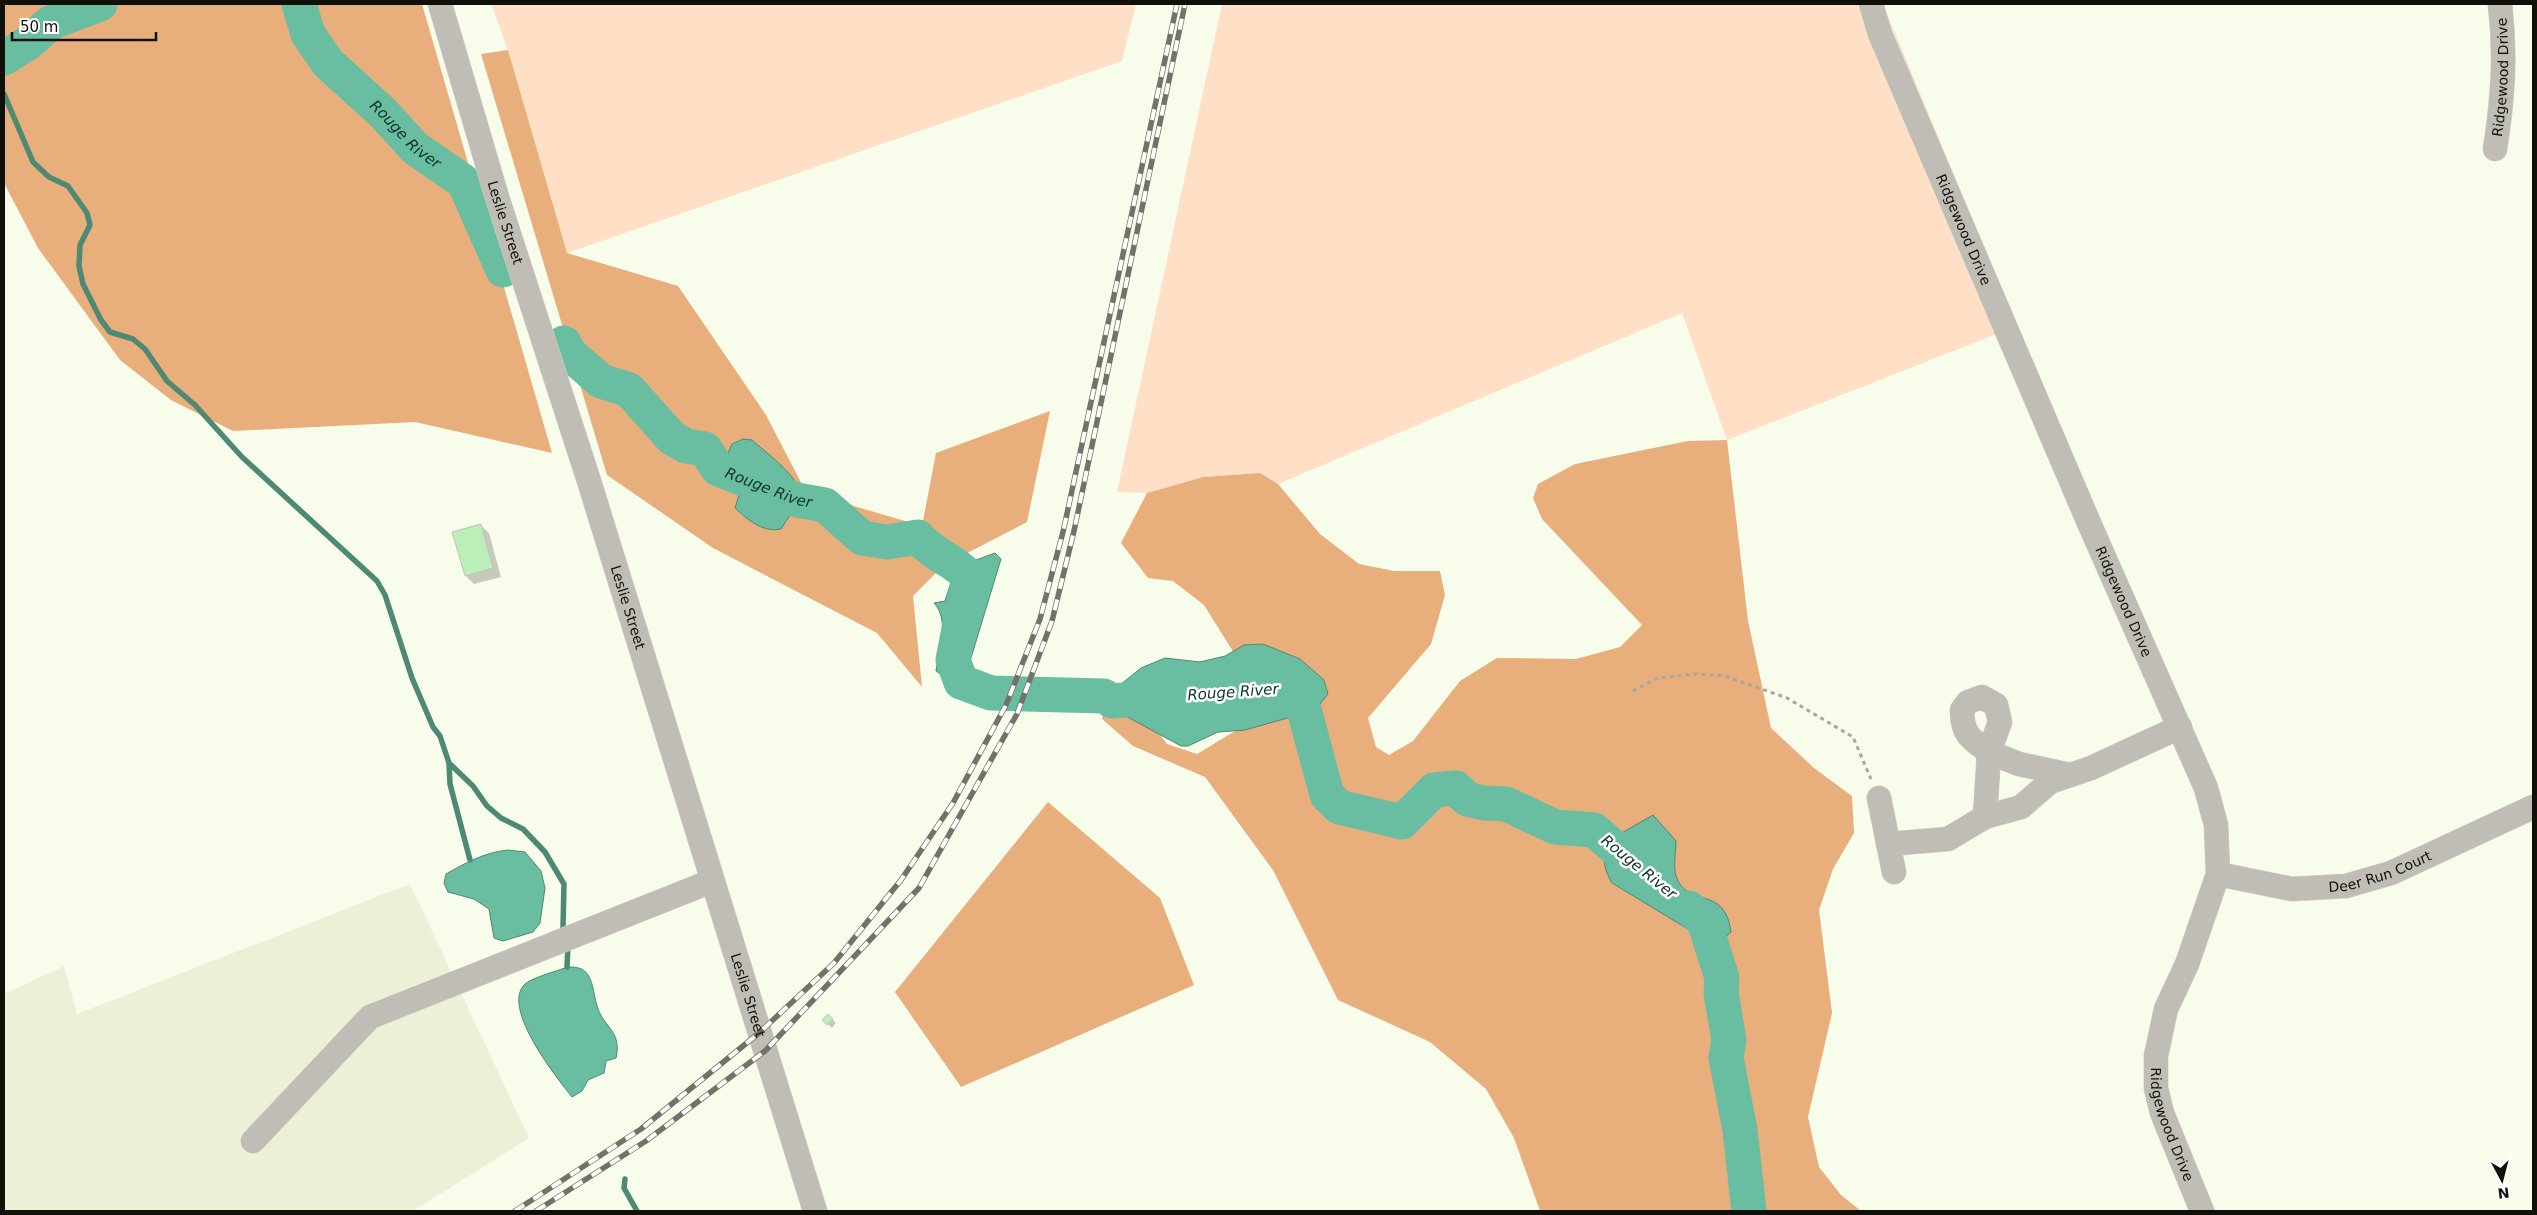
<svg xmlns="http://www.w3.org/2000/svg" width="2537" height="1215" font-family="'DejaVu Sans',sans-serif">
	<rect width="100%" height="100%" fill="#f8fcea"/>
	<!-- built -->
	<path fill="#ecf0d7" d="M410 884 529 1138 413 1211H4V994L64 966 77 1014Z"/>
	<!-- green -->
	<path fill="#ffe0c6" d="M491 4H1136L1122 61 567 253 508 50Z
		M1222 4H1883L2017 326 1727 440 1682 313 1278 484 1259 473 1203 477 1147 493 1117 492Z"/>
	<!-- forest -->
	<path fill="#e8af7d" d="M4 4H422L552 453 415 422 233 431 171 400 120 360 38 248 4 183Z
		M508 50 567 253 678 286 766 415 806 492 922 526 936 453 1050 411 1027 522 944 565 913 596 922 687 877 633 713 548 607 475 481 54Z
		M1727 440 1748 621 1771 728 1814 768 1852 796 1854 833 1833 869 1819 910 1832 1013 1808 1117 1819 1167 1841 1195 1861 1211H1540L1514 1138 1486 1089 1430 1042 1338 1000 1273 870 1205 777 1133 746 1102 719 1107 697 1150 722 1167 744 1197 754 1260 716 1294 672 1253 645 1234 653 1204 605 1173 581 1148 578 1121 543 1147 493 1203 477 1260 473 1278 484 1320 534 1359 564 1394 571H1440L1445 595 1431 644 1368 718 1376 747 1389 755 1413 741 1460 681 1497 658 1576 659 1620 647 1642 625 1542 519 1533 498 1538 484 1575 464 1688 441Z
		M1048 802 1160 898 1194 985 961 1087 895 992Z"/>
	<!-- water -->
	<path fill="#69bda1" stroke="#4e8974" d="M743 439 752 440C764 451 797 475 799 491 800 503 787 519 781 529 762 533 747 519 735 508L739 495 724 477 721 469 732 444Z
		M995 553 1001 559 967 671 961 682 956 685 936 671C939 651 950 620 934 603L945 601 957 564 961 560 968 563Z
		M1263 644 1300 659 1324 680 1328 694 1316 709 1305 713 1245 730 1218 732 1188 746H1181L1109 707 1120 685 1141 668 1165 658 1200 662 1225 656 1244 645Z
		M1653 815 1676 841C1676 851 1673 866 1676 876 1687 909 1725 884 1731 932L1714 948 1701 937 1612 883C1604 870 1602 857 1606 842Z
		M507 850 525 852 541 871 545 888 540 923 533 932 503 941 494 938 489 909 474 899 448 892 444 883 446 874C467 862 484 853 507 850Z
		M567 967C575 967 583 967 588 975 594 984 594 999 598 1009 605 1028 622 1032 616 1058L606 1061 604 1073 588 1080 582 1091 572 1097C556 1077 502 1009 524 985 530 978 558 971 567 967Z"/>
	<!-- shadow -->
	<path fill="#0003" d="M480 525 489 533 501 577 474 584 466 576Z
		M828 1015 836 1023 832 1028 824 1020Z"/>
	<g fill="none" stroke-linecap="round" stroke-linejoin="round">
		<!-- stream -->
		<path stroke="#4e8974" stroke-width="5.5" d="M4 94 33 162 49 177 68 186 87 213 90 225 80 245 79 266 83 284 101 320 110 332 133 339 145 349 167 381 195 405 242 457 377 581 385 595 412 678 433 727 440 736 449 763 450 784 470 860
			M449 763 473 786 487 806 501 818 523 829 545 852 564 884 563 927
			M567 967 568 944
			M625 1179 624 1188 637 1211"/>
		<!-- river -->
		<g stroke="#69bda1" stroke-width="35">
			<path id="s1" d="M299 4 308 34 328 63 383 113 415 148 464 182 503 270"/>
			<path d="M4 58 28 43 50 23 100 4"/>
			<path id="s2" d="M564 343 569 353 601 381 629 390 672 438 686 446 705 449 718 469 797 500 825 505 862 538 887 542 918 537C935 557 952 558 969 577L953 660 961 682 991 693 1104 696 1112 701 1159 697"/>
			<path d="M1271 689 1289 688 1305 713 1327 795 1339 807 1402 822 1434 790 1456 788 1467 799 1484 803 1506 804 1555 827 1594 830 1644 873"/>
			<path d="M1689 908 1704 921 1722 978 1721 993 1729 1040 1726 1058 1740 1130 1749 1211"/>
		</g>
	</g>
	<!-- building -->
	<path fill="#bbefb7" stroke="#b8c5b7" d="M481 524 493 568 465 576 452 532Z
		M828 1014 833 1019 827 1025 822 1020Z"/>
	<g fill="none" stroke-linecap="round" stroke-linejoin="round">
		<!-- minor casing -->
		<g stroke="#d3d6c6" stroke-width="25">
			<g id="minor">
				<path id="s3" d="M440 4 497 197 589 481 815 1211"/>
				<path id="s4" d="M1871 4 1880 34 2089 523 2206 788 2216 825 2218 874 2187 964 2166 1009 2156 1056V1088L2162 1113 2202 1211"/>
				<path id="s5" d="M2495 149C2503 98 2506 55 2500 4"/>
				<path d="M1982 697 1996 705 2000 722 1989 752C1970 739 1962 734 1962 710L1968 702Z"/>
				<path d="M1879 798 1894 872"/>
				<path d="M1985 817 1989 752 2019 764 2070 775"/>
				<path d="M1888 844 1948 839 1985 817 2021 807 2050 782 2091 768 2180 727"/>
				<path id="s6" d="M2218 874 2292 889 2346 886 2391 873 2533 807"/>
				<path d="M253 1141 370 1017 712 881"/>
			</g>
		</g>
		<!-- path -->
		<path stroke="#a7a99c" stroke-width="3" stroke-dasharray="4 4" stroke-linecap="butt" d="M1633 691 1658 678 1696 674 1725 676 1787 698 1853 737 1871 779"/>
		<!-- minor -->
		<use href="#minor" stroke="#c0bdb6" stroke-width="24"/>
		<!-- rail casing -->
		<g stroke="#717368" stroke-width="5.5">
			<path id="rail" d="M515 1211 641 1129 759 1033 834 963 901 880 953 803 1006 705 1040 619 1063 532 1177 4
				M536 1211 646 1141 765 1051 919 888 1017 714 1052 621 1074 531 1185 4"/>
		</g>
		<!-- rail -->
		<use href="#rail" stroke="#fff" stroke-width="4" stroke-dasharray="11" stroke-linecap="butt"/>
	</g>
	<g text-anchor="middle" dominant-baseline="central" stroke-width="5" stroke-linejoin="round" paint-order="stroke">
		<!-- street labels -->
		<g font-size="14" fill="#0f100a" stroke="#fff">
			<text stroke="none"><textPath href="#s5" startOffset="72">Ridgewood Drive</textPath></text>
			<text stroke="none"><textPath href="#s3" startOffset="228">Leslie Street</textPath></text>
			<text stroke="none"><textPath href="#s4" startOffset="244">Ridgewood Drive</textPath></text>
			<text stroke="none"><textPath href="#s4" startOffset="649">Ridgewood Drive</textPath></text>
			<text stroke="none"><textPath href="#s3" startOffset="632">Leslie Street</textPath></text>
			<text stroke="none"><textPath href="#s6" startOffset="166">Deer Run Court</textPath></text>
			<text stroke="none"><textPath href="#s3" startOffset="1038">Leslie Street</textPath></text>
			<text stroke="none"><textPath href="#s4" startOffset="1204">Ridgewood Drive</textPath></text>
		</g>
		<!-- water labels -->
		<g font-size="15" font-style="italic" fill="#0b3328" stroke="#fff">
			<text stroke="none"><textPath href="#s1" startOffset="172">Rouge River</textPath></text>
			<text stroke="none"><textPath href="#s2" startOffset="261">Rouge River</textPath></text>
			<text transform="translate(1233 692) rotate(-4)">Rouge River</text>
			<text transform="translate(1639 867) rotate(39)">Rouge River</text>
		</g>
	</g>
	<!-- border -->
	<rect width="2537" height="1215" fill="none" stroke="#0f100a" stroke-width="10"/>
	<!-- north arrow -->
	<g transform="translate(2502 1180) rotate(173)" stroke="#ffffff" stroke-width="4" paint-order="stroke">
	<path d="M0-4L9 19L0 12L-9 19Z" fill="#0f100a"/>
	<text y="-8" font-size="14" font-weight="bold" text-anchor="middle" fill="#0f100a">N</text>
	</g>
	<!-- scale -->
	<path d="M12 32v8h144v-8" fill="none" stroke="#0f100a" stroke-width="2.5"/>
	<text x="20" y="32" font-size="15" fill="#0f100a" stroke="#ffffff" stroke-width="4" paint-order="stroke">50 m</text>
</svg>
